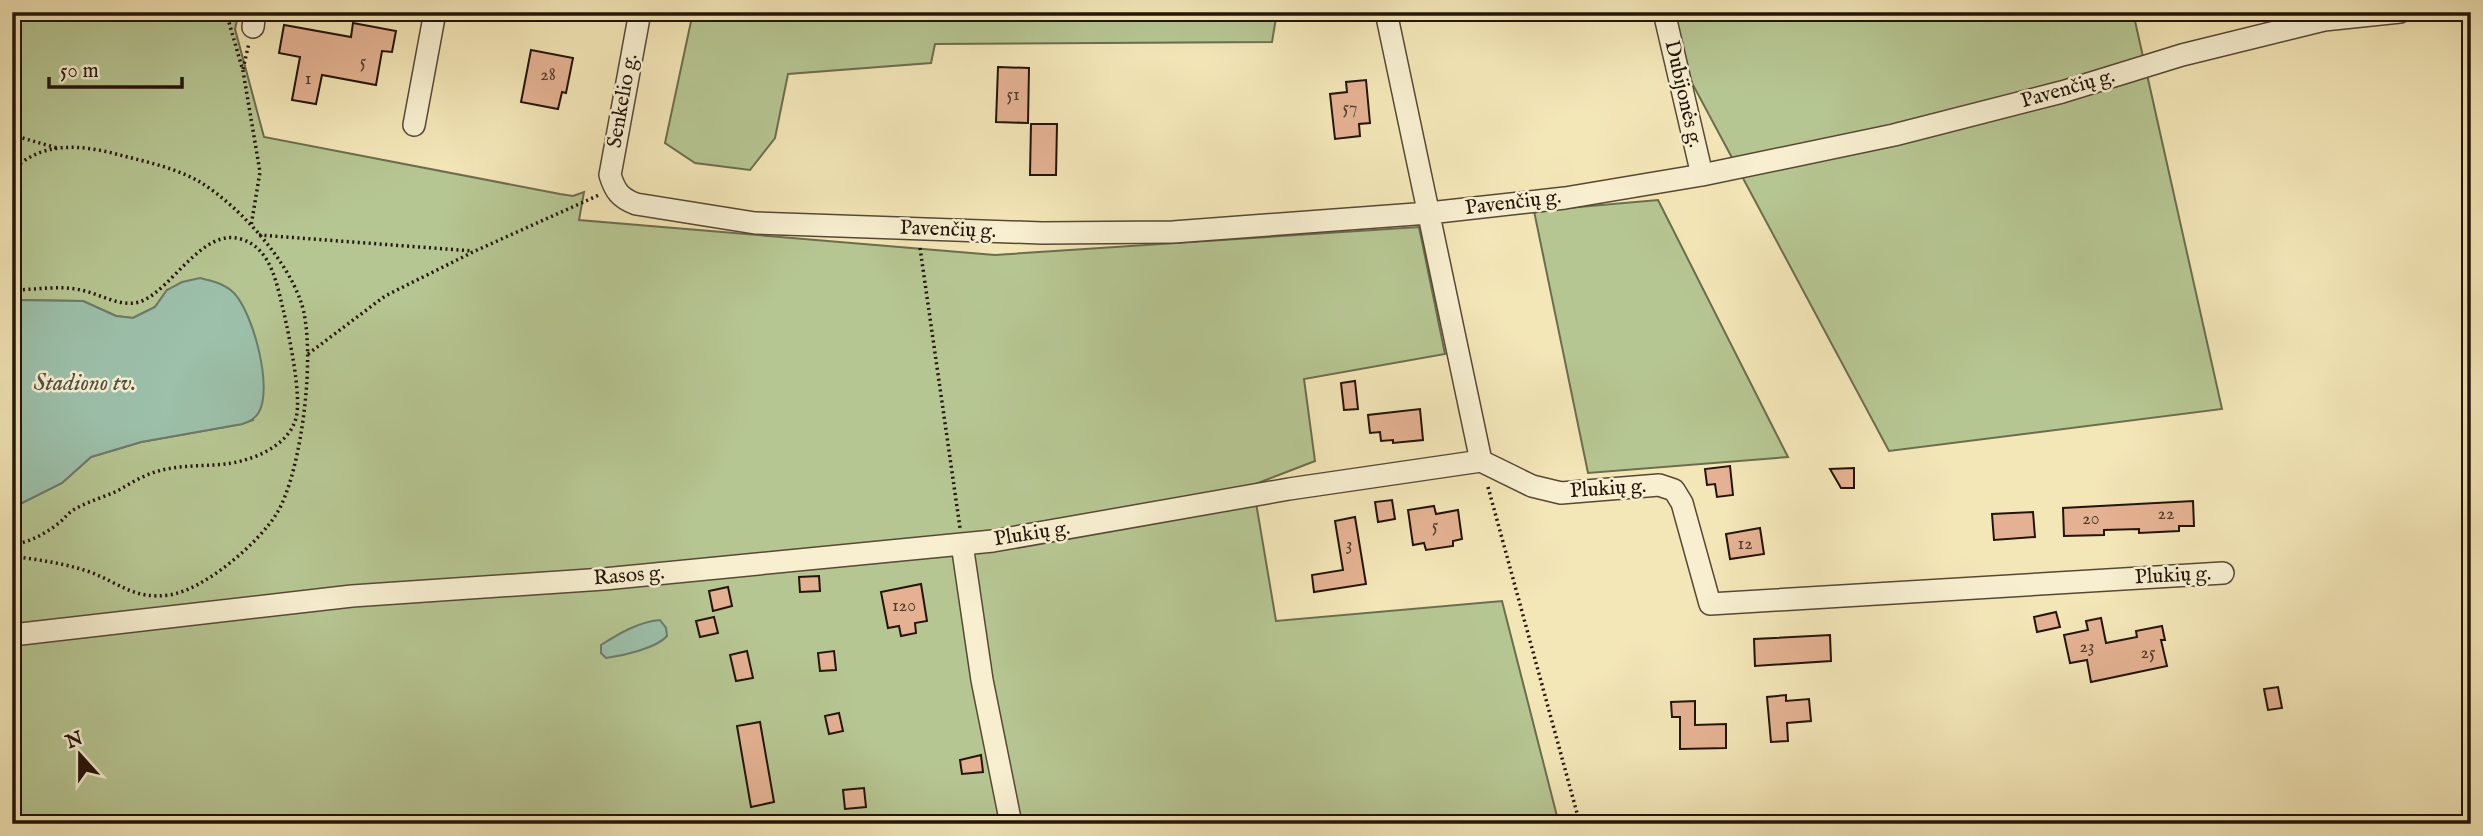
<svg xmlns="http://www.w3.org/2000/svg" width="2483" height="836" font-family="'IM FELL English',serif">
	<rect width="100%" height="100%" fill="#f3e6b7"/>
	<filter id="stains"><feTurbulence type="fractalNoise" baseFrequency=".00286" numOctaves="4"/><feColorMatrix values="0 0 0 0 .2 0 0 0 0 .09 0 0 0 0 .02 0 0 0 .5 -.17"/></filter>
	<radialGradient id="worn" r=".72"><stop offset=".6" stop-color="#630" stop-opacity="0"/><stop offset="1" stop-color="#630" stop-opacity=".3"/></radialGradient>
	<!-- green -->
	<path fill="#b6c692" stroke="#6c6d4e" stroke-width="2" d="M12 12H239L235 29 264 137 560 194 573 196 584 192 579 220 995 255 1419 227 1445 354 1304 379 1315 461 1253 485 1276 621 1502 601 1559 824H12V508L62 483 91 457 141 442 242 424 253 420 167 290 155 307 133 318 116 316 83 301 12 300Z
		M693 12H1277L1272 42 935 44 931 63 788 74 775 138 750 170 695 163 665 143Z
		M1654 12H2133L2222 409 1889 451Z
		M1658 200 1788 457 1588 473 1534 211Z"/>
	<!-- water -->
	<path fill="#9cc0aa" stroke="#6c7b6a" stroke-width="2" d="M200 278C213 281 225 284 234 293 253 313 273 387 259 412 255 419 250 421 242 424L141 442 91 457 62 483 12 508V300L83 301 116 316 133 318 155 307 167 290 182 282Z
		M660 620 666 628 667 636C657 648 622 656 606 658L601 653V645C620 633 638 622 660 620Z"/>
	<!-- building -->
	<path fill="#e4b292" stroke="#231409" stroke-width="2" d="M353 23 396 31 392 52 382 51 376 85 322 75 316 104 292 100 300 57 279 53 284 25 351 37Z
		M531 50 573 58 566 93 562 92 558 109 521 102Z
		M998 67 1029 68 1028 123 996 122Z
		M1366 80 1370 123 1359 124 1360 136 1335 139 1330 94 1347 92 1346 82Z
		M1031 124H1057L1056 175H1030Z
		M1355 381 1358 409 1344 410 1341 383Z
		M1420 409 1423 440 1393 443V440L1381 441 1380 432 1370 433 1368 415Z
		M1730 466 1733 495 1717 497 1715 484 1707 485 1705 469Z
		M1854 468V488H1841L1830 469Z
		M1392 500 1395 519 1378 522 1375 502Z
		M2193 501 2194 526H2179V531L2139 533V529L2104 530V535L2064 536 2063 508Z
		M1434 506 1436 514 1458 510 1462 539 1453 541V546L1426 550 1424 543 1413 545 1408 510Z
		M2033 512 2035 537 1994 540 1992 514Z
		M1355 517 1366 584 1314 592 1312 575 1343 570 1335 521Z
		M1760 528 1764 554 1730 559 1726 534Z
		M819 576 820 591 800 592 799 577Z
		M921 584 927 621 915 623 916 633 901 636 899 626 888 628 881 592Z
		M728 587 732 606 713 611 709 591Z
		M2056 612 2060 627 2037 632 2034 617Z
		M714 617 718 633 700 637 696 621Z
		M2101 618 2106 643 2137 637 2136 631 2162 626 2165 640H2161L2167 666 2091 682 2087 660 2070 663 2064 635 2088 630 2086 621Z
		M1830 635 1831 661 1755 666 1754 639Z
		M747 651 753 678 736 681 730 655Z
		M834 651 836 670 820 671 818 653Z
		M2278 687 2282 708 2268 710 2264 689Z
		M1786 695V701L1809 699 1811 721 1787 723 1788 741 1771 742 1767 697Z
		M1695 701V725L1726 724V748L1680 749V717H1672L1671 702Z
		M839 713 843 731 829 734 825 716Z
		M760 722 774 802 751 807 737 726Z
		M981 755 983 772 962 774 960 760Z
		M864 788 866 807 845 809 843 790Z"/>
	<g fill="none" stroke-linecap="round" stroke-linejoin="round">
		<!-- minor casing -->
		<g stroke="#574834" stroke-width="24">
			<path id="minor" d="M640 12 610 175C615 191 620 198 636 204L755 223 1042 233 1173 232 1429 213 1565 198 1702 175 1894 135 2062 92 2182 55 2324 20 2400 12
				M1386 12 1481 461
				M1664 12 1702 175
				M253 27 255 12
				M414 125 435 12
				M962 544 993 541 1289 489 1481 461 1532 486 1561 493 1659 485 1674 490 1682 503 1710 604 2223 573
				M12 635 352 596 604 579 962 544 982 680 1011 824"/>
		</g>
		<!-- path -->
		<path stroke="#231409" stroke-width="3.5" stroke-dasharray="2 3.5" stroke-linecap="butt" d="M226 12 243 71 260 172 251 226
			M243 69 249 43
			M12 135 57 148
			M12 171C42 140 83 145 120 155 147 162 176 168 200 182 239 206 286 258 301 302 317 348 302 472 277 513 259 543 204 590 169 595 135 600 119 583 90 572 64 563 39 560 12 556
			M259 235 473 251
			M920 248 960 528
			M12 290C35 290 59 285 81 290 101 294 122 309 142 301 172 289 203 227 241 239 272 248 277 286 284 313 289 336 302 396 296 418 289 446 252 461 225 464 198 467 173 464 147 475 137 479 128 485 119 490 105 497 89 501 75 509 69 512 65 518 59 523 45 534 30 542 12 545
			M308 354 385 296 475 251 599 195
			M1488 487 1580 824"/>
		<!-- minor -->
		<use href="#minor" stroke="#f7efd0" stroke-width="21"/>
	</g>
	<g text-anchor="middle" dominant-baseline="central" stroke-width="5" stroke-linejoin="round" paint-order="stroke">
		<!-- number labels -->
		<g font-size="18" fill="#533c2b">
			<text x="363" y="62">5</text>
			<text x="548" y="75">28</text>
			<text x="308" y="79">1</text>
			<text x="1013" y="95">51</text>
			<text x="1350" y="108">57</text>
			<text x="2166" y="514">22</text>
			<text x="2091" y="519">20</text>
			<text x="1435" y="526">5</text>
			<text x="1745" y="544">12</text>
			<text x="1349" y="545">3</text>
			<text x="904" y="606">120</text>
			<text x="2087" y="647">23</text>
			<text x="2148" y="653">25</text>
		</g>
		<!-- street labels -->
		<g font-size="21" fill="#231409" stroke="#f7efd0">
			<text transform="translate(2068 89) rotate(-16)">Pavenčių g.</text>
			<text transform="translate(1683 94) rotate(77)">Dubijonės g.</text>
			<text transform="translate(623 101) rotate(-80)">Senkelio g.</text>
			<text transform="translate(1513 203) rotate(-7)">Pavenčių g.</text>
			<text transform="translate(948 230) rotate(2)">Pavenčių g.</text>
			<text transform="translate(1608 489) rotate(-4)">Plukių g.</text>
			<text transform="translate(1032 534) rotate(-9)">Plukių g.</text>
			<text transform="translate(629 576) rotate(-5)">Rasos g.</text>
			<text transform="translate(2173 576) rotate(-3)">Plukių g.</text>
		</g>
		<!-- water labels -->
		<g font-size="23" font-style="italic" fill="#4d5041" stroke="#f7efd0">
			<text x="85" y="383">Stadiono tv.</text>
		</g>
	</g>
	<!-- margin -->
	<rect width="2483" height="836" fill="none" stroke="#f3e6b7" stroke-width="42"/>
	<rect x="14" y="14" width="2455" height="808" fill="none" stroke="#231409" stroke-width="3.5"/>
	<rect x="21" y="21" width="2441" height="794" fill="none" stroke="#231409" stroke-width="2"/>
	<!-- north arrow -->
	<g transform="translate(80 755) rotate(339)" stroke="#f7efd0" stroke-width="5" paint-order="stroke">
	<path d="M0-5L12 26L0 18L-12 26Z" fill="#231409"/>
	<text y="-10" font-size="19" font-weight="bold" text-anchor="middle" fill="#231409">N</text>
	</g>
	<!-- scale -->
	<path d="M49 77v10h133v-10" fill="none" stroke="#231409" stroke-width="3.5"/>
	<text x="60" y="77" font-size="21" fill="#231409" stroke="#f7efd0" stroke-width="5" paint-order="stroke">50 m</text>
	<rect width="100%" height="100%" filter="url(#stains)"/>
	<rect width="100%" height="100%" fill="url(#worn)"/>
</svg>
